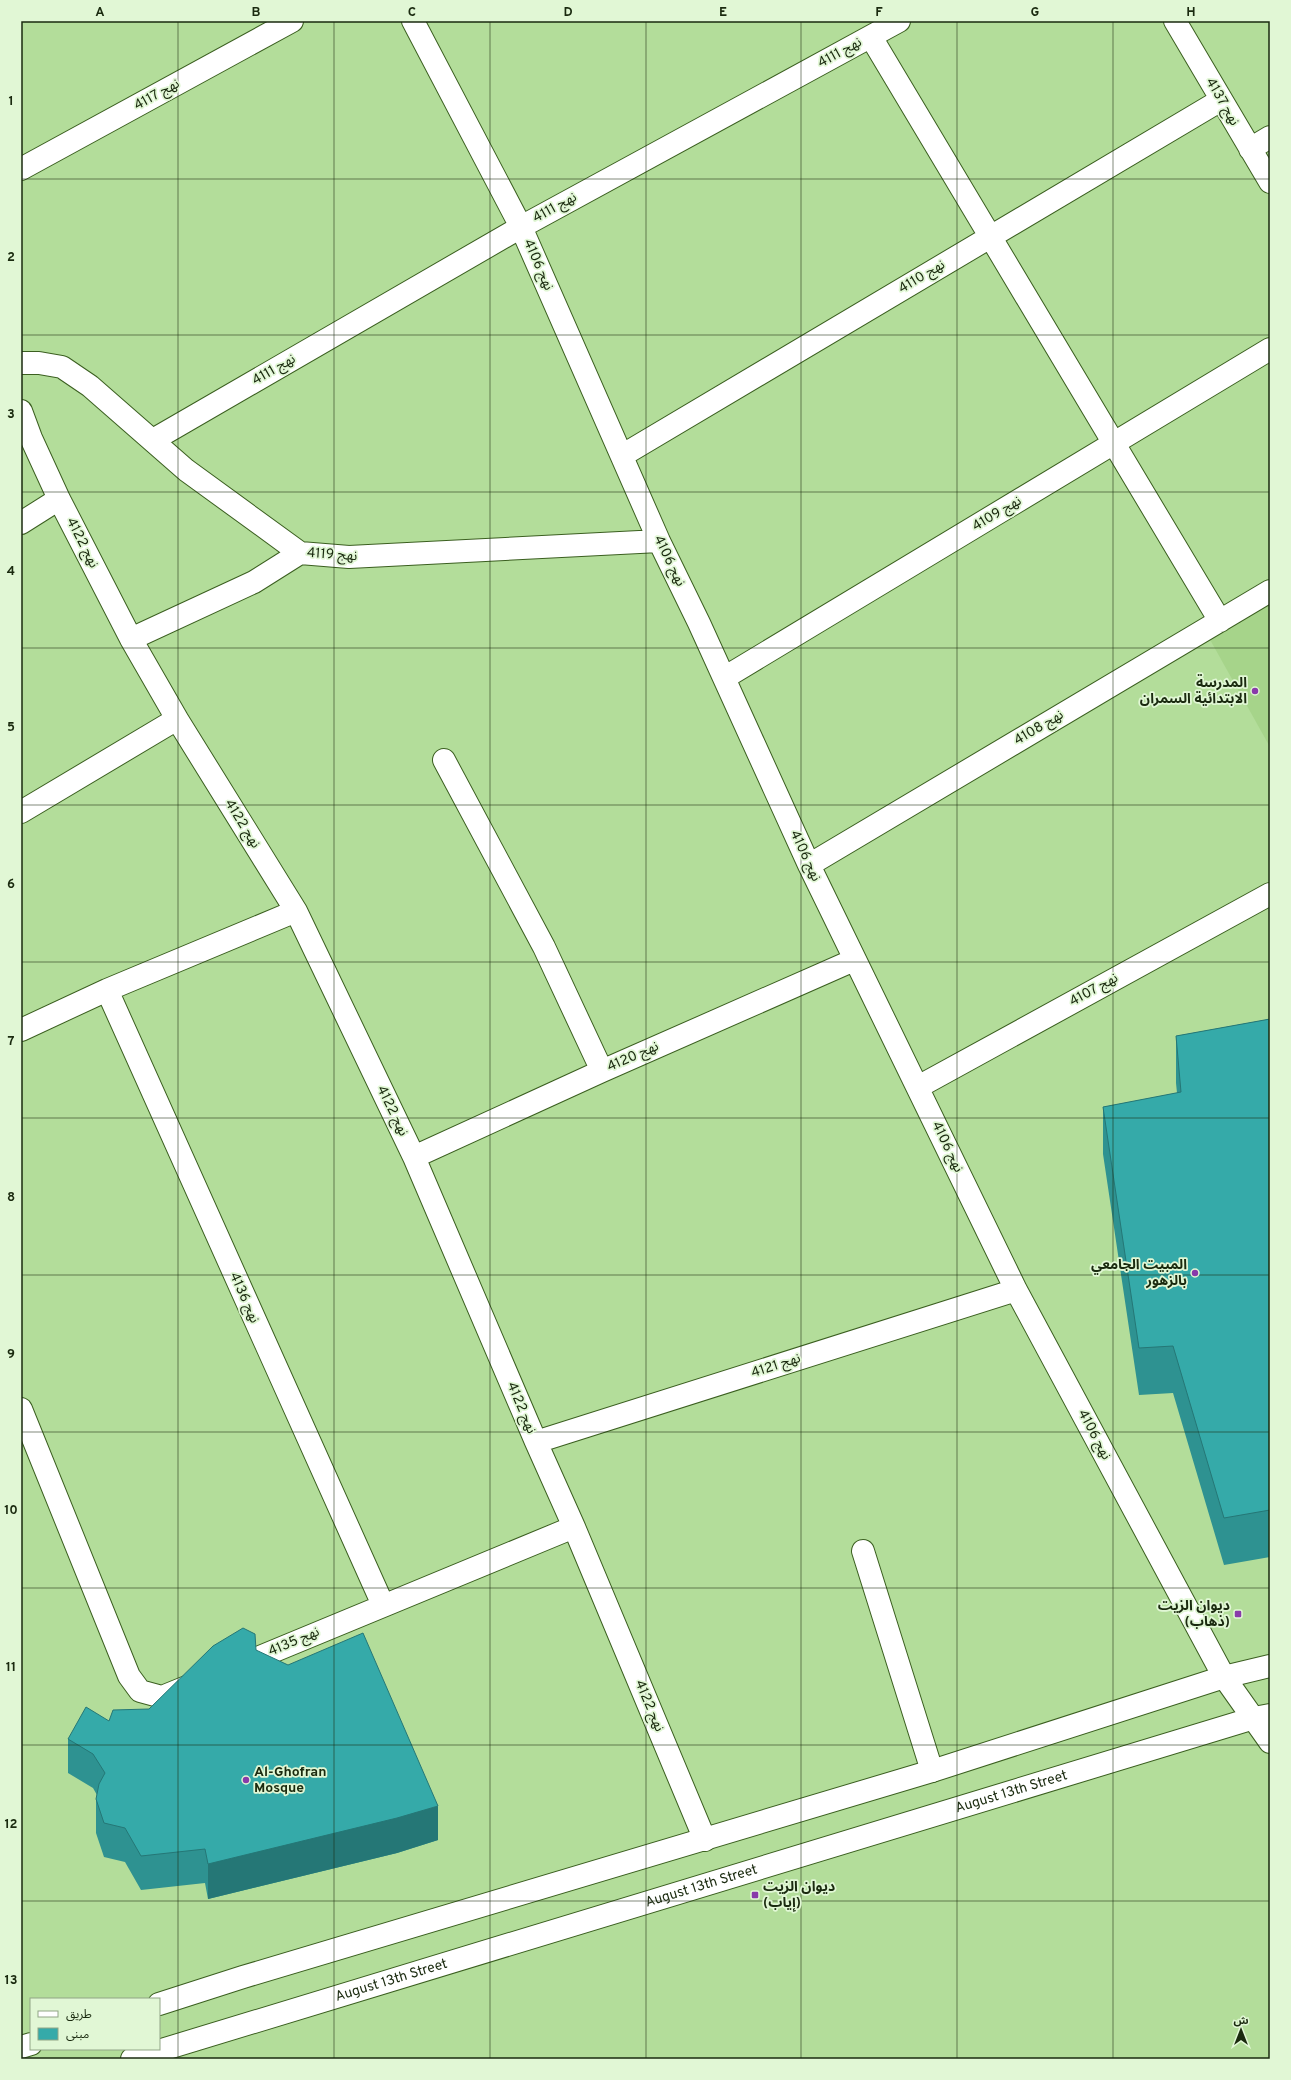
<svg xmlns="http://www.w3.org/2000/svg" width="1291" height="2080" font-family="Overpass,'Noto Sans Arabic',sans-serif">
	<rect width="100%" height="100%" fill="#b3dd9a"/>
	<!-- built -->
	<path fill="#a6d48a" d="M1270 599V747L1208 636Z"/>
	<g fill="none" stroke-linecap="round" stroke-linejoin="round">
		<!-- street casing -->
		<g stroke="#3b5f20" stroke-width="24">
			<path id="street" d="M413 21 521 227 659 541 699 623 809 865 1016 1290 1224 1677 1270 1742
				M1175 21 1270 182
				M871 37 1220 621
				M1250 149 1270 137
				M21 169 292 21
				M21 363H39L62 367 90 386 186 470 300 553 349 557 659 541
				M21 411 31 438 59 499 131 639 177 719 296 911 414 1157 536 1442 574 1527 705 1840
				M153 440 521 227 899 21
				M623 455 1221 100
				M21 523 59 499
				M131 639 254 582 300 553
				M724 678 1270 349
				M444 760 544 947 602 1071
				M21 812 177 719
				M809 865 1270 591
				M107 990 383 1605
				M21 1030 107 990 296 911
				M918 1087 1270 894
				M414 1157 602 1071 854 960
				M21 1409 129 1676 140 1691 162 1697 189 1686
				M536 1442 1016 1290
				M863 1551 932 1771
				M238 1666 574 1527"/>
		</g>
		<!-- secondary casing -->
		<g stroke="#3b5f20" stroke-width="24">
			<g id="secondary">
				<path d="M159 2004 243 1977 932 1771 1224 1677 1270 1666"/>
				<path d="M21 2047 31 2044"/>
				<path id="s1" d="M132 2059 1254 1718 1270 1715"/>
			</g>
		</g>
		<!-- street -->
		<use href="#street" stroke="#fff" stroke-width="22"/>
		<!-- secondary -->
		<use href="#secondary" stroke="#fff" stroke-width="22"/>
	</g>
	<!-- wall -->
	<path fill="#2e9291" d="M1270 1019V1557L1224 1565 1173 1393 1139 1395 1103 1154V1107L1177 1093 1176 1083V1036Z
		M256 1650 438 1840 397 1853 208 1899 205 1883 141 1890 125 1862 104 1857 96 1833V1799L97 1795 93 1788 68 1773V1739L109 1721 149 1709Z"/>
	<!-- shaded-wall -->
	<path fill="#257776" d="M438 1806V1840L397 1853 208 1899V1864Z"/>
	<!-- building -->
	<path fill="#35aaa9" stroke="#257776" d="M1270 1019V1510L1224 1518 1173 1346 1139 1348 1103 1107 1181 1092 1176 1036Z
		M243 1628 255 1634 256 1650 288 1665 363 1633 438 1806 397 1818 208 1864 205 1849 141 1856 125 1828 104 1823 96 1799 99 1784 105 1773 93 1754 68 1739 86 1707 109 1721 113 1710 149 1709 213 1646Z"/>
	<!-- grid -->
	<path fill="none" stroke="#1a2a0f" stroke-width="1" stroke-opacity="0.55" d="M178 21V2059M334 21V2059M490 21V2059M646 21V2059M801 21V2059M957 21V2059M1113 21V2059M21 179H1270M21 335H1270M21 492H1270M21 648H1270M21 805H1270M21 962H1270M21 1118H1270M21 1275H1270M21 1432H1270M21 1588H1270M21 1745H1270M21 1901H1270"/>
	<!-- markers -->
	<g fill="#893aaa" stroke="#e1f7d5" stroke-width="1.5">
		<circle cx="1255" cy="691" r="4"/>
		<circle cx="1195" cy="1273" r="4"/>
		<rect x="1234" y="1610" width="8" height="8" rx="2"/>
		<circle cx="246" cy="1780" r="4"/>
		<rect x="751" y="1891" width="8" height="8" rx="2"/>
	</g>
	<g text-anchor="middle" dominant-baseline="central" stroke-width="3.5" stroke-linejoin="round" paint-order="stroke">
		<!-- street labels -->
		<g font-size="14" fill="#1a2a0f" stroke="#e1f7d5">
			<text transform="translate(840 53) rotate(-29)">نهج 4111</text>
			<text transform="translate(157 95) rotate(-29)">نهج 4117</text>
			<text transform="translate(1222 102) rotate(60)">نهج 4137</text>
			<text transform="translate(555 208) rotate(-29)">نهج 4111</text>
			<text transform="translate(538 265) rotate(66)">نهج 4106</text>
			<text transform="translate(922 277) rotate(-31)">نهج 4110</text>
			<text transform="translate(274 370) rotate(-30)">نهج 4111</text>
			<text transform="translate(997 514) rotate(-31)">نهج 4109</text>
			<text transform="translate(82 543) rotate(63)">نهج 4122</text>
			<text transform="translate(332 555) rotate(4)">نهج 4119</text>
			<text transform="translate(669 561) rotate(64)">نهج 4106</text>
			<text transform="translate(1039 728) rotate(-31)">نهج 4108</text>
			<text transform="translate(242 824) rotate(58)">نهج 4122</text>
			<text transform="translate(805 856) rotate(65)">نهج 4106</text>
			<text transform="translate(1094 990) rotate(-29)">نهج 4107</text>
			<text transform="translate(633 1057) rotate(-24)">نهج 4120</text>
			<text transform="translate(392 1111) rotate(64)">نهج 4122</text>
			<text transform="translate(947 1147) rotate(64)">نهج 4106</text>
			<text transform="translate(244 1298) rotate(66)">نهج 4136</text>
			<text transform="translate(776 1366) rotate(-18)">نهج 4121</text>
			<text transform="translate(521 1408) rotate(67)">نهج 4122</text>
			<text transform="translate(1094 1435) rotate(62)">نهج 4106</text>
			<text transform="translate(294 1642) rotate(-23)">نهج 4135</text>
			<text transform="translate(649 1706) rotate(67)">نهج 4122</text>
			<text stroke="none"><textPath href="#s1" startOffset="919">August 13th Street</textPath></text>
			<text stroke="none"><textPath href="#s1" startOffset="595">August 13th Street</textPath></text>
			<text stroke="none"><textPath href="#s1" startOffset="271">August 13th Street</textPath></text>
		</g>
		<!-- poi labels -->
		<g font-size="14" font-weight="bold" fill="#1a2a0f" stroke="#e1f7d5" text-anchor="end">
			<text x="1247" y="683">المدرسة<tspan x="1247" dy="16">الابتدائية السمران</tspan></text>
			<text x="1187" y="1265">المبيت الجامعي<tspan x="1187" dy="16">بالزهور</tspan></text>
			<text x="1230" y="1606">ديوان الزيت<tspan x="1230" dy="16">(ذهاب)</tspan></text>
			<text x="254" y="1772" text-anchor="start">Al-Ghofran<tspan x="254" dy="16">Mosque</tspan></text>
			<text x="763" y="1887" text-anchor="start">ديوان الزيت<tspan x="763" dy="16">(إياب)</tspan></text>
		</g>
	</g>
	<!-- border -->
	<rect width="1291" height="2080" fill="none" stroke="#e1f7d5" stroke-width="44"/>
	<!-- legend -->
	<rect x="30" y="1998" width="130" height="52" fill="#e1f7d5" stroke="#91a586"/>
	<rect x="38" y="2011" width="20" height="6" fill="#ffffff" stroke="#91a586"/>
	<text x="66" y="2018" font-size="12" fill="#1a2a0f">طريق</text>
	<rect x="38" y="2028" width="20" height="12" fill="#35aaa9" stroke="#91a586"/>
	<text x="66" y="2038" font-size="12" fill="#1a2a0f">مبنى</text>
	<!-- north arrow -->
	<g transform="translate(1241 2030)" stroke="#e1f7d5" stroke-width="3" paint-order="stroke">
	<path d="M0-3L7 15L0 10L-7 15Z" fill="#1a2a0f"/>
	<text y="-6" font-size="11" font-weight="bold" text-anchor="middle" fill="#1a2a0f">ش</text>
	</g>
	<rect x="22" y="22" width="1247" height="2036" fill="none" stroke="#1a2a0f" stroke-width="1.5"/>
	<g font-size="13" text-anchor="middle" font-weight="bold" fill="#1a2a0f">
		<text x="100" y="16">A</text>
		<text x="256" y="16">B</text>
		<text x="412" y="16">C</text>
		<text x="568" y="16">D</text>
		<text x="723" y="16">E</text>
		<text x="879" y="16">F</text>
		<text x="1035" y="16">G</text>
		<text x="1191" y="16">H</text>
		<text x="11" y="105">1</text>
		<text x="11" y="261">2</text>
		<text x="11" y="418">3</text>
		<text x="11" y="575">4</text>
		<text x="11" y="731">5</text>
		<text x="11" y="888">6</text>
		<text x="11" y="1045">7</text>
		<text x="11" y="1201">8</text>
		<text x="11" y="1358">9</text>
		<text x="11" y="1514">10</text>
		<text x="11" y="1671">11</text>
		<text x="11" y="1828">12</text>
		<text x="11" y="1984">13</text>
	</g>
</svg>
